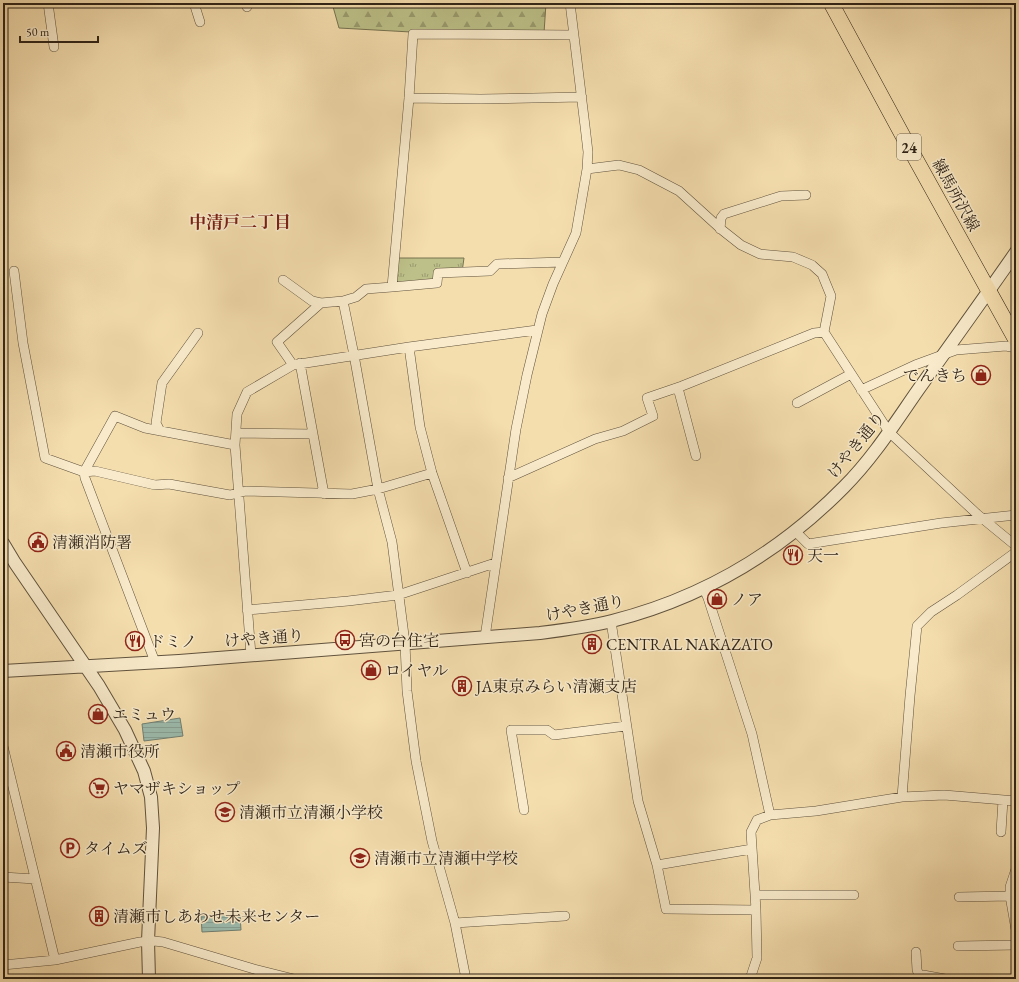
<svg xmlns="http://www.w3.org/2000/svg" width="1019" height="982" font-family="'EB Garamond','Noto Serif JP',serif">
	<defs>
		<pattern id="grass-tufts" width="24" height="20" patternUnits="userSpaceOnUse"><rect width="24" height="20" fill="#bdc189"/><path d="M3 7l-1-3M5 7V3M7 7l1-3M15 17l-1-3M17 17v-4M19 17l1-3" fill="none" stroke="#9a9c6f"/></pattern>
		<pattern id="forest-firs" width="22" height="20" patternUnits="userSpaceOnUse"><rect width="22" height="20" fill="#bdc189"/><path d="M5 1l3.5 6h-7zM16 11l3.5 6h-7z" fill="#9a9c6f"/></pattern>
		<pattern id="water-rules" width="6" height="5" patternUnits="userSpaceOnUse"><rect width="6" height="5" fill="#9cbcaf"/><path d="M0 2.5h6" fill="none" stroke="#87a196"/></pattern>
	</defs>
	<rect width="100%" height="100%" fill="#f5deae"/>
	<filter id="stains"><feTurbulence type="fractalNoise" baseFrequency=".005" numOctaves="4"/><feColorMatrix values="0 0 0 0 .2 0 0 0 0 .09 0 0 0 0 .02 0 0 0 .5 -.17"/></filter>
	<radialGradient id="worn" r=".72"><stop offset=".6" stop-color="#630" stop-opacity="0"/><stop offset="1" stop-color="#630" stop-opacity=".3"/></radialGradient>
	<!-- grass -->
	<path fill="url(#grass-tufts)" stroke="#767250" d="M394 258H464L462 272 439 273 437 283 392 287Z"/>
	<!-- forest -->
	<path fill="url(#forest-firs)" stroke="#767250" d="M332 3H546L544 33 411 32 339 28Z"/>
	<!-- water -->
	<path fill="url(#water-rules)" stroke="#707f72" d="M180 718 183 736 144 741 142 724Z
		M240 914 241 930 202 932 201 916Z"/>
	<g fill="none" stroke-linecap="round" stroke-linejoin="round">
		<!-- minor casing -->
		<g stroke="#60523d" stroke-width="10">
			<path id="minor" d="M48 3 54 47
				M194 3 200 22
				M246 3 247 7
				M409 98 481 99 582 97
				M587 169 619 165 639 170 679 191 722 230 741 245 760 254 793 257 812 265 822 274 831 296 824 332 889 432 977 514 1016 546
				M720 229 721 218 724 214 781 196 806 195
				M14 271 23 343 45 458 84 472 95 471 155 485 169 484 230 495 246 491 352 494 378 489 432 473
				M283 280 312 301 321 303 343 301
				M392 287 437 283 438 273 490 271 497 264 563 262
				M409 347 420 427 432 473 467 573
				M300 363 324 494
				M293 365 277 342 321 303
				M678 388 696 456
				M861 390 915 365 956 350 1006 346 1016 348
				M797 403 851 374
				M160 431 156 423 162 383 198 333
				M236 433 313 434
				M508 478 595 439 623 431 653 416 647 398 682 386 814 333 824 332
				M795 531 808 544 941 523 1016 515
				M704 589 708 598 752 734 770 815
				M247 610 348 601 398 595 495 563
				M611 621 638 801 657 865 666 909 756 910
				M485 637 516 429 527 375 542 314 553 284 576 233 587 169 588 152 585 126 570 3
				M251 655 235 445 237 414 247 392 293 365 409 347 537 330
				M155 662 85 478 84 472 115 416 145 428 235 445
				M3 746 55 960
				M902 797 910 696 917 626 931 612 957 595 1016 552
				M524 810 511 730H547L554 735 626 726
				M1001 832 1003 800
				M657 865 752 849
				M1016 869 1010 887V896L1016 930
				M3 877 35 879
				M755 895H854
				M959 897 1010 896
				M455 923 565 916
				M958 946 1016 945
				M916 952 917 970 920 977
				M3 965 55 960 140 942 154 941 163 942 254 969 294 979
				M466 979 455 923 432 841 416 761 407 691 405 643 392 542 378 489 354 355 343 301 356 297 366 289 392 287 409 98 413 34 574 35
				M750 979 757 958 756 910 751 832 757 820 770 815 816 811 902 797 944 795 1016 801
				M916 979 923 975 945 979"/>
		</g>
		<!-- tertiary casing -->
		<g stroke="#60523d" stroke-width="14">
			<path id="tertiary" d="M3 543 15 563 99 686 125 730 144 771 151 797 153 828 148 941 149 979
				M3 671 179 661 540 633C564 630 588 627 612 621 703 598 779 553 844 487 873 458 895 423 918 390 951 344 984 298 1016 252"/>
		</g>
		<!-- primary casing -->
		<g stroke="#2f2317" stroke-width="16">
			<path id="primary" d="M831 3 904 138 1016 340"/>
		</g>
		<!-- minor -->
		<use href="#minor" stroke="#f8eaca" stroke-width="9"/>
		<!-- tertiary -->
		<use href="#tertiary" stroke="#f8eaca" stroke-width="12"/>
		<!-- primary -->
		<use href="#primary" stroke="#f5deae" stroke-width="15"/>
	</g>
	<!-- icons -->
	<defs>
		<g id="shop-ring" transform="scale(1)"><circle r="9.5" fill="#f8eaca" stroke="#8f2418" stroke-width="1.5"/><path d="M-5-2.5h2.3a2.7 3.5 0 0 1 5.4 0H5L5.5 6h-11ZM-1.5-2.5h3a1.5 2.3 0 0 0-3 0Z" fill="#8f2418"/></g>
		<g id="civic-ring" transform="scale(1)"><circle r="9.5" fill="#f8eaca" stroke="#8f2418" stroke-width="1.5"/><path d="M-.6-6.5H3V-4.5H.6V-3L4-1V1h2V6H-6V1h2V-1L-.6-3ZM-1.2 2.5V6h2.4V2.5Z" fill="#8f2418"/></g>
		<g id="restaurant-ring" transform="scale(1)"><circle r="9.5" fill="#f8eaca" stroke="#8f2418" stroke-width="1.5"/><path d="M-5-6h1v4h1v-4h1v4h1v-4h1v5L-1.5 .5V6h-2V.5L-5-1ZM5-6V6H3V1.5H1.5Q1.5-4 5-6Z" fill="#8f2418"/></g>
		<g id="bus-ring" transform="scale(1)"><circle r="9.5" fill="#f8eaca" stroke="#8f2418" stroke-width="1.5"/><path d="M-5-6H5V4H4V6H2V4H-2V6H-4V4H-5ZM-3.5-4V0h7V-4ZM-3.5 1.2v1.5H-2V1.2ZM2 1.2v1.5H3.5V1.2Z" fill="#8f2418"/></g>
		<g id="building-ring" transform="scale(1)"><circle r="9.5" fill="#f8eaca" stroke="#8f2418" stroke-width="1.5"/><path d="M-4-6H4V6H1V3H-1V6H-4ZM-2.5-4.3h1.7v1.8h-1.7ZM.8-4.3h1.7v1.8H.8ZM-2.5-1h1.7V.8h-1.7ZM.8-1h1.7V.8H.8Z" fill="#8f2418"/></g>
		<g id="supermarket-ring" transform="scale(1)"><circle r="9.5" fill="#f8eaca" stroke="#8f2418" stroke-width="1.5"/><path d="M-6-5.5h2.5l.6 2H6L4.5 2H-2.5L-4.4-4H-6ZM-1.5 3.2a1.3 1.3 0 1 0 .1 0ZM3 3.2a1.3 1.3 0 1 0 .1 0Z" fill="#8f2418"/></g>
		<g id="school-ring" transform="scale(1)"><circle r="9.5" fill="#f8eaca" stroke="#8f2418" stroke-width="1.5"/><path d="M0-5L7-2L0 1L-7-2ZM-4 1L0 2.5L4 1V4Q0 6-4 4Z" fill="#8f2418"/></g>
		<g id="parking-ring" transform="scale(1)"><circle r="9.5" fill="#f8eaca" stroke="#8f2418" stroke-width="1.5"/><path d="M-3.5-5.5H1a3.5 3.5 0 0 1 0 7H-1V5.5H-3.5ZM-1-3.4V-.6H.8a1.4 1.4 0 0 0 0-2.8Z" fill="#8f2418"/></g>
	</defs>
	<g fill-rule="evenodd">
		<use href="#shop-ring" x="981" y="375"/>
		<use href="#civic-ring" x="38" y="542"/>
		<use href="#restaurant-ring" x="793" y="555"/>
		<use href="#shop-ring" x="717" y="599"/>
		<use href="#bus-ring" x="345" y="640"/>
		<use href="#restaurant-ring" x="135" y="641"/>
		<use href="#building-ring" x="592" y="644"/>
		<use href="#shop-ring" x="371" y="670"/>
		<use href="#building-ring" x="462" y="686"/>
		<use href="#shop-ring" x="98" y="714"/>
		<use href="#civic-ring" x="66" y="751"/>
		<use href="#supermarket-ring" x="99" y="788"/>
		<use href="#school-ring" x="225" y="812"/>
		<use href="#parking-ring" x="70" y="848"/>
		<use href="#school-ring" x="360" y="858"/>
		<use href="#building-ring" x="99" y="916"/>
	</g>
	<g text-anchor="middle" dominant-baseline="central" stroke-width="3" stroke-linejoin="round" paint-order="stroke">
		<!-- shield labels -->
		<rect fill="#f8eaca" stroke="#6b5f4d" stroke-width="1" x="897" y="134" width="24" height="26" rx="3"/>
		<g font-size="15" font-weight="bold" fill="#2f2317">
			<text x="909" y="147">24</text>
		</g>
		<!-- street labels -->
		<g font-size="16" fill="#2f2317" stroke="#f8eaca">
			<text transform="translate(956 195) rotate(61)">練馬所沢線</text>
			<text transform="translate(856 445) rotate(-51)">けやき通り</text>
			<text transform="translate(585 608) rotate(-11)">けやき通り</text>
			<text transform="translate(264 638) rotate(-4)">けやき通り</text>
		</g>
		<!-- poi labels -->
		<g font-size="16" fill="#2f2317" stroke="#f8eaca" text-anchor="start">
			<text x="967" y="375" text-anchor="end">でんきち</text>
			<text x="52" y="542">清瀬消防署</text>
			<text x="807" y="555">天一</text>
			<text x="731" y="599">ノア</text>
			<text x="359" y="640">宮の台住宅</text>
			<text x="149" y="641">ドミノ</text>
			<text x="606" y="644">CENTRAL NAKAZATO</text>
			<text x="385" y="670">ロイヤル</text>
			<text x="476" y="686">JA東京みらい清瀬支店</text>
			<text x="112" y="714">エミュウ</text>
			<text x="80" y="751">清瀬市役所</text>
			<text x="113" y="788">ヤマザキショップ</text>
			<text x="239" y="812">清瀬市立清瀬小学校</text>
			<text x="84" y="848">タイムズ</text>
			<text x="374" y="858">清瀬市立清瀬中学校</text>
			<text x="113" y="916">清瀬市しあわせ未来センター</text>
		</g>
		<!-- neighbourhood labels -->
		<g font-size="17" font-weight="bold" fill="#7a1f14" stroke="#f8eaca">
			<text x="240" y="222">中清戸二丁目</text>
		</g>
	</g>
	<!-- margin -->
	<rect width="1019" height="982" fill="none" stroke="#f5deae" stroke-width="16"/>
	<rect x="4" y="4" width="1011" height="974" fill="none" stroke="#2f2317" stroke-width="2"/>
	<rect x="8" y="8" width="1003" height="966" fill="none" stroke="#2f2317"/>
	<!-- scale -->
	<path d="M20 36v6h78v-6" fill="none" stroke="#2f2317" stroke-width="2"/>
	<text x="26" y="36" font-size="12" fill="#2f2317" stroke="#f8eaca" stroke-width="3" paint-order="stroke">50 m</text>
	<rect width="100%" height="100%" filter="url(#stains)"/>
	<rect width="100%" height="100%" fill="url(#worn)"/>
</svg>
